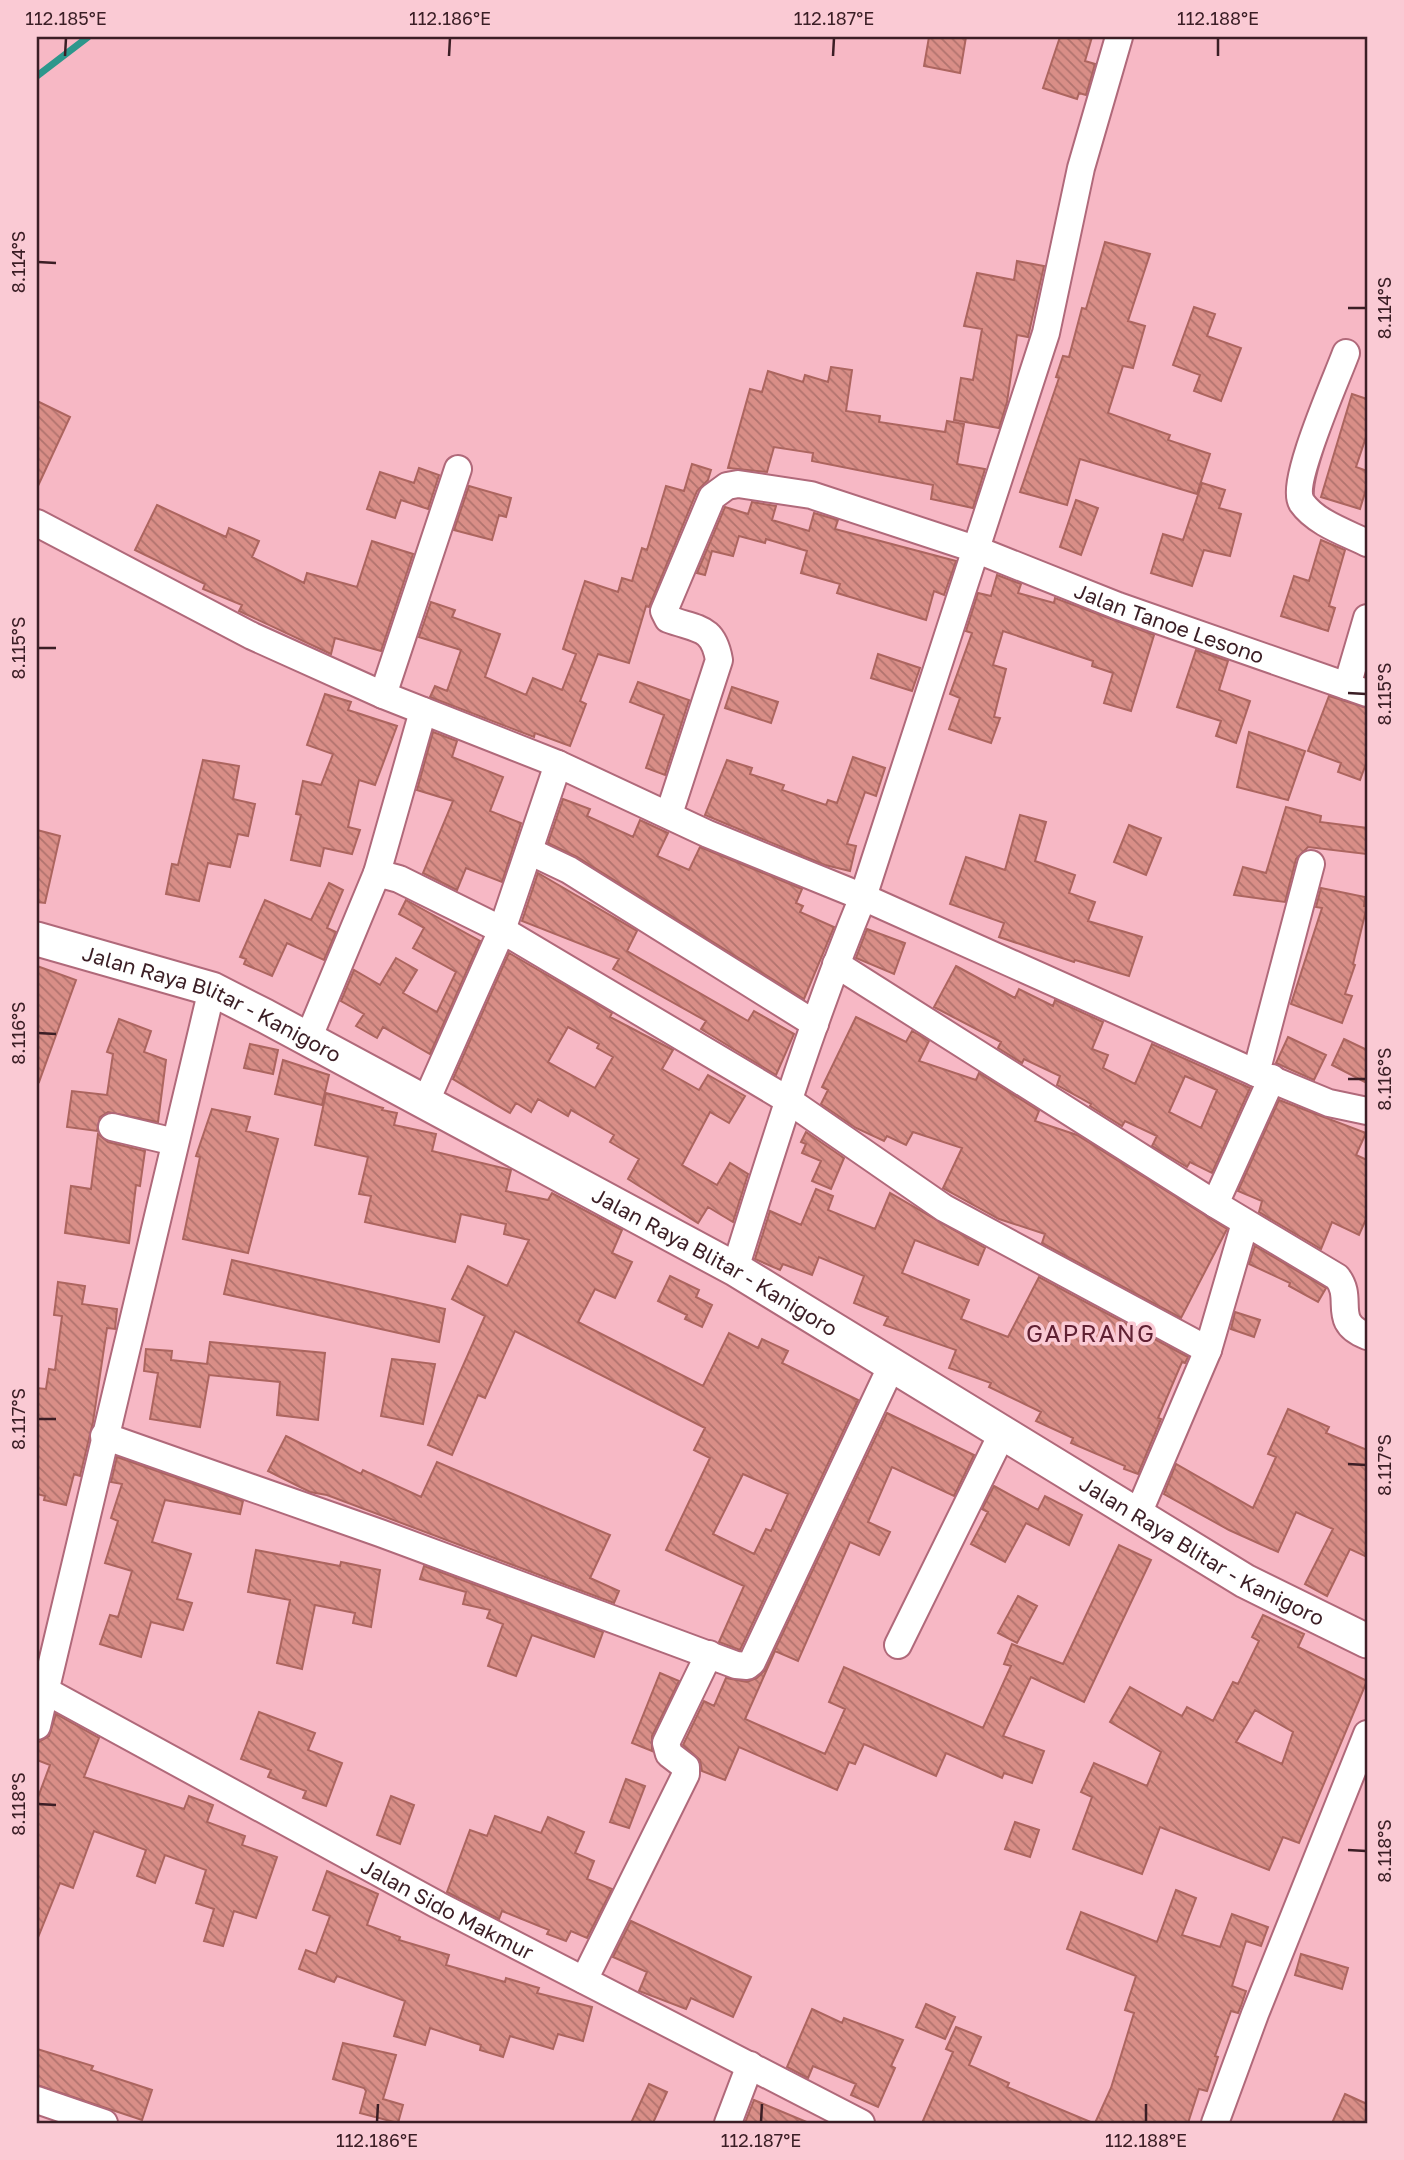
<svg xmlns="http://www.w3.org/2000/svg" width="1404" height="2160" font-family="'Golos Text',sans-serif">
	<defs>
		<pattern id="building-back-hatch" width="6" height="6" patternUnits="userSpaceOnUse" patternTransform="scale(1.75)"><rect width="6" height="6" fill="#d98e87"/><path d="M-1 5l2 2M0 0l6 6M5-1l2 2" fill="none" stroke="#b1736e"/></pattern>
	</defs>
	<rect width="100%" height="100%" fill="#f7b8c5"/>
	<g fill="none" stroke-linecap="round" stroke-linejoin="round">
		<!-- stream -->
		<path stroke="#2c978c" stroke-width="7" d="M37 76 88 37"/>
	</g>
	<!-- building -->
	<path fill="url(#building-back-hatch)" stroke="#ac655f" stroke-width="2" fill-rule="evenodd" d="M929 37H966L960 73 924 66Z
		M1060 37H1092L1085 61 1095 64 1086 95 1079 93 1077 99 1043 88Z
		M1105 242 1150 254 1128 321 1145 326 1133 368 1123 366 1108 413 1170 435 1168 440 1210 454 1197 494 1080 459 1067 505 1020 492 1059 378 1056 377 1063 356 1069 357 1082 308 1086 309Z
		M1017 261 1044 266 1028 337 1017 335 1007 402 999 428 954 420 961 378 973 380 982 329 964 326 977 273 1014 280Z
		M1194 307 1215 314 1207 336 1241 348 1221 401 1194 391 1200 375 1173 365Z
		M831 367 852 370 846 411 880 416 879 422 945 432 947 421 964 424 957 464 985 469 973 508 931 499 933 485 812 461 813 453 774 447 767 472 728 468 750 389 762 392 768 371 803 382 805 375 828 382Z
		M1352 394 1367 399V434L1356 467 1367 471V486L1360 509 1321 497Z
		M37 401 70 417 37 488Z
		M692 464 711 470 708 480 697 491 649 607 646 606 629 663 598 654 580 701 586 704 570 746 535 733 534 737 430 697 435 686 447 691 461 650 419 637 431 602 455 610 452 617 500 634 485 677 526 695 533 678 562 690 576 654 563 649 585 581 618 592 622 578 632 581 642 548 647 550 666 486 684 491Z
		M419 468 439 475 428 509 401 500 395 518 367 509 380 472 414 483Z
		M1202 483 1225 490 1219 508 1241 514 1230 556 1204 550 1192 586 1151 573 1163 534 1183 540Z
		M469 486 511 498 506 517 499 515 492 540 454 530Z
		M1076 500 1098 508 1081 555 1060 547Z
		M752 502 776 506 772 520 809 531 814 513 838 520 835 529 956 561 944 595 934 591 926 620 837 593 840 584 801 573 807 551 766 539 765 543 739 536 733 556 712 551 705 575 697 573 725 507 748 514Z
		M157 505 226 537 229 528 259 541 252 557 304 583 307 573 357 587 372 541 413 554 381 651 335 638 331 654 239 611 242 605 203 589 205 584 135 550Z
		M1321 540 1345 550 1329 606 1335 608 1328 631 1281 616 1294 576 1309 581Z
		M997 575 1021 584 1018 593 1054 603 1055 598 1154 635 1131 711 1104 703 1113 673 1092 666 1093 661 1003 631 993 665 1006 669 994 717 1000 718 991 743 949 729 960 698 950 694 972 633 966 631 978 593 991 596Z
		M1196 650 1228 661 1219 690 1250 701 1236 743 1216 736 1221 721 1177 707Z
		M878 654 920 668 912 691 871 678Z
		M638 682 689 700 665 775 646 768 664 715 630 702Z
		M732 687 778 702 771 723 725 708Z
		M325 694 351 702 348 710 397 726 375 785 359 780 348 827 360 830 352 854 324 848 320 866 291 860 301 815 296 814 303 781 321 785 333 754 307 745Z
		M1329 696 1367 708V761L1360 780 1338 772 1341 763 1308 751Z
		M433 732 457 741 452 757 503 777 490 811 521 823 502 882 466 868 457 890 423 873 453 801 417 790Z
		M1249 732 1305 751 1288 800 1237 787Z
		M853 757 885 768 876 796 865 792 847 844 856 846 850 871 825 865 705 815 727 760 752 768 750 774 784 785 782 790 826 805 828 800 837 803Z
		M203 760 239 766 233 799 255 804 248 836 238 834 230 867 208 863 199 901 166 894 172 864 178 865Z
		M563 799 590 809 587 816 633 837 640 820 668 833 657 856 689 870 700 847 802 889 796 903 803 906 800 912 834 927 804 999 577 857 548 843Z
		M1286 807 1321 816 1320 822 1367 828 1366 854 1308 847 1296 859 1285 902 1234 895 1243 867 1266 873Z
		M1020 815 1046 822 1035 861 1075 875 1069 893 1095 902 1088 921 1142 937 1129 976 1075 960 1074 962 999 937 1004 923 950 904 966 857 1005 870Z
		M1129 825 1161 838 1146 875 1114 862Z
		M37 830 60 836 45 903 37 902Z
		M538 873 637 931 627 951 748 1021 754 1011 794 1034 776 1075 701 1029 706 1021 613 969 619 959 522 921Z
		M329 883 343 890 327 928 336 932 324 960 287 943 272 976 244 964 246 959 240 957 265 900 311 920Z
		M1321 888 1365 897 1364 906H1367L1353 964 1355 965 1345 994 1352 996 1342 1023 1291 1004 1322 908 1316 907Z
		M406 900 480 941 430 1054 383 1027 377 1038 356 1026 364 1014 341 1001 354 970 380 985 396 958 417 970 403 993 437 1012 456 972 413 948 424 928 399 914Z
		M867 929 905 943 894 974 856 958Z
		M509 953 612 1013 610 1017 673 1050 662 1069 699 1090 708 1075 745 1096 729 1123 710 1112 682 1165 717 1185 730 1163 748 1174 733 1222 708 1207 698 1223 628 1179 639 1159 610 1142 614 1135 571 1110 568 1116 538 1099 531 1112 516 1103 510 1113 453 1079ZM568 1027 599 1044 597 1048 613 1057 595 1088 548 1062Z
		M37 966 76 980 39 1082 37 1081Z
		M956 966 1015 998 1019 989 1053 1006 1055 1000 1103 1022 1092 1049 1108 1055 1103 1068 1135 1084 1152 1044 1250 1088 1212 1173 1190 1162 1187 1167 1152 1146 1157 1136 1125 1121 1122 1126 1090 1106 1091 1104 1057 1085 1060 1076 1024 1059 1022 1063 998 1048 1001 1042 934 1007ZM1185 1076 1217 1090 1201 1128 1169 1112Z
		M856 1017 906 1042 912 1031 919 1035 929 1041 919 1061 976 1080 979 1073 1039 1111 1035 1121 1077 1135 1227 1229 1181 1318 1042 1243 1045 1234 999 1219 943 1188 962 1148 913 1132 906 1145 887 1136 884 1141 856 1128 821 1104 828 1090 822 1087Z
		M119 1019 151 1031 144 1052 166 1060 158 1122 108 1112 100 1117 97 1131 67 1127 72 1091 107 1095 113 1054 107 1052Z
		M1288 1037 1326 1055 1314 1080 1276 1063Z
		M1344 1039 1367 1050V1083L1332 1065Z
		M250 1044 278 1050 273 1074 244 1068Z
		M283 1060 329 1075 322 1105 275 1094Z
		M326 1093 383 1108 382 1110 397 1113 394 1125 436 1134 432 1151 511 1170 506 1191 548 1200 552 1193 622 1230 612 1253 632 1262 615 1298 595 1289 578 1322 703 1386 729 1333 758 1348 762 1339 788 1351 782 1363 858 1400 740 1650 719 1642 744 1586 666 1550 710 1458 694 1450 705 1428 515 1331 485 1398 478 1395 452 1455 428 1445 485 1316 452 1299 468 1266 507 1286 529 1240 504 1234 506 1224 461 1214 455 1242 365 1222 371 1196 359 1194 368 1157 315 1145ZM743 1474 788 1494 771 1531 766 1529 754 1554 713 1534Z
		M1279 1100 1366 1133 1356 1155 1367 1160V1217L1359 1235 1332 1222 1321 1249 1259 1212 1262 1201 1238 1191Z
		M212 1109 250 1117 246 1131 278 1139 248 1253 183 1239 200 1157 196 1156Z
		M806 1132 844 1158 831 1189 812 1181 821 1161 802 1153 806 1144 801 1142Z
		M98 1134 108 1142 145 1151 140 1186 136 1185 129 1243 65 1233 71 1186 91 1189Z
		M816 1189 833 1196 828 1210 875 1229 890 1193 985 1248 978 1265 915 1240 902 1273 969 1300 961 1319 1008 1337 1039 1277 1188 1357 1185 1363 1182 1362 1158 1418 1161 1419 1138 1474 1124 1469 1125 1466 1071 1443 1073 1438 1036 1421 1041 1412 989 1387 991 1383 949 1368 956 1350 884 1325 888 1317 854 1303 864 1276 819 1257 812 1275 783 1264 780 1270 755 1259 770 1211 801 1225Z
		M1255 1246 1326 1288 1318 1302 1289 1286 1290 1283 1249 1264Z
		M232 1260 445 1309 439 1342 224 1294Z
		M670 1276 699 1290 696 1297 712 1305 702 1327 685 1319 687 1315 658 1301Z
		M58 1282 85 1286 82 1304 117 1309 115 1329 107 1328 93 1422 80 1476 74 1474 66 1505 44 1500 45 1496 37 1494V1388L46 1389 49 1369 55 1370 62 1316 54 1315Z
		M1235 1312 1260 1320 1254 1337 1231 1329Z
		M210 1342 325 1353 318 1420 277 1415 280 1382 209 1375 200 1427 150 1419 158 1373 144 1371 146 1349 172 1351 171 1360 207 1364Z
		M392 1359 435 1364 423 1424 381 1416Z
		M1288 1409 1329 1427 1326 1433 1367 1450V1557L1350 1549 1327 1596 1305 1584 1333 1529 1296 1512 1278 1552 1229 1530 1164 1494 1176 1464 1253 1508 1276 1457 1268 1454Z
		M887 1413 974 1455 954 1496 892 1467 868 1522 890 1532 879 1555 850 1542 798 1661 775 1651 745 1719 825 1754 845 1709 829 1702 844 1667 983 1728 1011 1666 1004 1664 1012 1644 1063 1664 1119 1545 1151 1560 1084 1702 1031 1677 1003 1736 1044 1751 1032 1783 1004 1773 1002 1778 946 1753 936 1776 864 1744 855 1764 849 1762 837 1790 739 1747 725 1780 702 1771 700 1760 683 1745 704 1701 714 1706 726 1678 747 1682 757 1678 766 1669Z
		M286 1436 361 1474 363 1470 421 1497 437 1462 610 1535 590 1578 619 1591 614 1603 327 1495 310 1492 268 1471Z
		M117 1457 243 1501 240 1514 165 1500 152 1542 191 1554 177 1599 192 1603 183 1630 151 1622 141 1657 100 1644 110 1615 118 1617 132 1571 105 1563 118 1521 111 1518 122 1484 111 1482Z
		M994 1486 1038 1510 1045 1496 1082 1515 1069 1545 1026 1523 1005 1562 971 1544 988 1512 982 1509Z
		M256 1550 340 1566 341 1562 380 1570 371 1627 353 1623 355 1613 315 1605 302 1669 277 1663 290 1600 248 1592Z
		M424 1566 603 1632 594 1657 532 1635 516 1676 488 1666 503 1624 487 1618 490 1610 463 1604 466 1592 420 1579Z
		M1018 1596 1037 1606 1017 1643 998 1633Z
		M1263 1615 1304 1634 1298 1647 1367 1681 1299 1843 1283 1837 1269 1870 1160 1827 1142 1874 1073 1849 1092 1797 1081 1792 1094 1763 1147 1786 1161 1752 1110 1722 1130 1687 1182 1716 1187 1707 1213 1721 1233 1682 1238 1684 1259 1641 1252 1637ZM1255 1710 1293 1732 1282 1764 1236 1742Z
		M660 1673 679 1681 652 1736V1751L632 1743Z
		M259 1712 315 1733 308 1750 342 1763 326 1806 303 1798 306 1791 268 1777 271 1770 241 1759Z
		M56 1714 99 1738 84 1777 184 1809 189 1796 213 1805 207 1822 245 1836 242 1845 277 1857 256 1918 234 1911 223 1946 204 1941 214 1909 196 1903 206 1870 165 1855 155 1883 137 1876 146 1850 94 1831 73 1888 60 1883 37 1940V1800L50 1765 37 1760V1743L49 1736Z
		M626 1779 645 1786 629 1828 610 1822Z
		M391 1796 414 1805 400 1844 377 1835Z
		M495 1816 541 1833 548 1817 584 1832 575 1853 594 1861 587 1879 612 1889 587 1938 571 1931 566 1941 547 1934 549 1930 502 1911 499 1919 447 1892 470 1830 487 1836Z
		M1015 1822 1039 1830 1030 1857 1005 1849Z
		M327 1871 378 1894 367 1925 400 1937 399 1940 449 1955 446 1965 505 1982 506 1978 539 1988 537 1993 592 2007 583 2041 558 2034 553 2049 510 2036 503 2057 480 2050 481 2045 430 2028 425 2045 394 2036 405 2001 337 1976 334 1982 299 1969 306 1950 316 1954 330 1916 313 1910Z
		M1176 1890 1196 1898 1182 1935 1220 1947 1232 1914 1268 1927 1261 1946 1246 1941 1232 1986 1246 1991 1241 2006 1238 2013 1231 2011 1215 2056 1218 2057 1207 2091 1199 2089 1188 2123H1095L1111 2088 1134 2013 1125 2010 1136 1976 1067 1949 1081 1912 1157 1942Z
		M631 1921 751 1977 733 2017 691 1998 686 2009 639 1991 647 1972 613 1957Z
		M1301 1954 1348 1968 1342 1989 1295 1975Z
		M926 2004 955 2017 945 2039 916 2027Z
		M812 2009 842 2023 844 2018 903 2040 891 2066 895 2068 878 2107 851 2095 856 2084 813 2066 808 2078 787 2067Z
		M956 2027 981 2037 969 2065 1009 2083 1007 2087 1093 2123H922L953 2052 946 2049Z
		M343 2043 396 2055 383 2099 403 2105 398 2123 360 2113 366 2091 364 2088 333 2079Z
		M37 2049 93 2066 91 2070 152 2090 142 2120 37 2085Z
		M649 2084 667 2092 653 2123H631Z
		M1345 2094 1367 2104V2123H1332Z
		M754 2100 809 2123H745Z"/>
	<g fill="none" stroke-linecap="round" stroke-linejoin="round">
		<!-- minor casing -->
		<g stroke="#b0697a" stroke-width="30">
			<g id="minor">
				<path d="M1346 353C1337 378 1289 484 1302 503 1316 523 1347 533 1367 543"/>
				<path d="M37 523 252 636 383 695 558 764 708 834 863 897 1256 1073 1329 1103 1367 1111"/>
				<path d="M1347 686 1367 618"/>
				<path d="M383 695 458 469"/>
				<path id="s1" d="M669 814 719 660C713 626 698 630 668 619L664 611 712 497 727 486 738 484 811 495 975 549 1118 606 1367 693"/>
				<path d="M529 851 569 870 815 1024"/>
				<path d="M377 873 423 711"/>
				<path d="M836 964 1215 1204 1337 1277C1355 1299 1330 1322 1367 1336"/>
				<path d="M308 1039 377 873 399 879 502 930 788 1100 944 1208 1208 1350"/>
				<path d="M1256 1073 1311 864"/>
				<path d="M426 1101 502 930 558 764"/>
				<path d="M112 1127 175 1142"/>
				<path d="M1215 1204 1272 1078"/>
				<path d="M735 1269C774 1144 813 1018 863 897L1046 333 1081 168 1119 37"/>
				<path d="M104 1436 380 1533 736 1665 747 1666 752 1662 892 1365"/>
				<path d="M1138 1514 1208 1350 1245 1223"/>
				<path d="M898 1645 1003 1432"/>
				<path id="s2" d="M37 1686 438 1905 861 2123"/>
				<path d="M37 1726 212 989"/>
				<path d="M584 1980 686 1774V1767L669 1754 666 1743 709 1654"/>
				<path d="M37 2100 104 2123"/>
				<path d="M728 2123 750 2065"/>
				<path d="M1215 2123 1255 2014 1367 1734"/>
			</g>
		</g>
		<!-- major casing -->
		<g stroke="#b0697a" stroke-width="37">
			<g id="major">
				<path id="s3" d="M37 939 212 989 265 1016 735 1269 1245 1581 1367 1641"/>
			</g>
		</g>
		<!-- minor -->
		<use href="#minor" stroke="#fff" stroke-width="26"/>
		<!-- major -->
		<use href="#major" stroke="#fff" stroke-width="33"/>
	</g>
	<!-- ticks -->
	<path fill="none" stroke="#3b1e25" stroke-width="2.5" d="M65 56 66 38M449 56 450 38M833 56 834 38M1218 56V38M38 262 56 263M1348 308H1366M38 648H56M1348 693 1366 694M38 1033 56 1034M1348 1079H1366M38 1419H56M1348 1464 1366 1465M38 1804 56 1805M1348 1850 1366 1851M377 2122 378 2104M761 2122 762 2104M1146 2122V2104"/>
	<g text-anchor="middle" dominant-baseline="central" stroke-width="7" stroke-linejoin="round" paint-order="stroke">
		<!-- street labels -->
		<g font-size="21" fill="#3b1e25" stroke="#facad4">
			<text stroke="none"><textPath href="#s1" startOffset="850">Jalan Tanoe Lesono</textPath></text>
			<text stroke="none"><textPath href="#s3" startOffset="187">Jalan Raya Blitar - Kanigoro</textPath></text>
			<text stroke="none"><textPath href="#s3" startOffset="754">Jalan Raya Blitar - Kanigoro</textPath></text>
			<text stroke="none"><textPath href="#s3" startOffset="1321">Jalan Raya Blitar - Kanigoro</textPath></text>
			<text stroke="none"><textPath href="#s2" startOffset="467">Jalan Sido Makmur</textPath></text>
		</g>
		<!-- quarter labels -->
		<g font-size="24" letter-spacing="2" fill="#602133" stroke="#facad4">
			<text x="1091" y="1332">GAPRANG</text>
		</g>
	</g>
	<!-- border -->
	<rect width="1404" height="2160" fill="none" stroke="#facad4" stroke-width="77"/>
	<rect x="38" y="38" width="1328" height="2084" fill="none" stroke="#3b1e25" stroke-width="2.5"/>
	<g font-size="18" text-anchor="middle" fill="#3b1e25">
		<text x="66" y="25">112.185°E</text>
		<text x="450" y="25">112.186°E</text>
		<text x="834" y="25">112.187°E</text>
		<text x="1218" y="25">112.188°E</text>
		<text transform="translate(19 262) rotate(-90)" y="6">8.114°S</text>
		<text transform="translate(1385 308) rotate(-90)" y="6">8.114°S</text>
		<text transform="translate(19 648) rotate(-90)" y="6">8.115°S</text>
		<text transform="translate(1385 694) rotate(-90)" y="6">8.115°S</text>
		<text transform="translate(19 1033) rotate(-90)" y="6">8.116°S</text>
		<text transform="translate(1385 1079) rotate(-90)" y="6">8.116°S</text>
		<text transform="translate(19 1419) rotate(-90)" y="6">8.117°S</text>
		<text transform="translate(1385 1465) rotate(-90)" y="6">8.117°S</text>
		<text transform="translate(19 1804) rotate(-90)" y="6">8.118°S</text>
		<text transform="translate(1385 1851) rotate(-90)" y="6">8.118°S</text>
		<text x="377" y="2147">112.186°E</text>
		<text x="761" y="2147">112.187°E</text>
		<text x="1146" y="2147">112.188°E</text>
	</g>
</svg>
